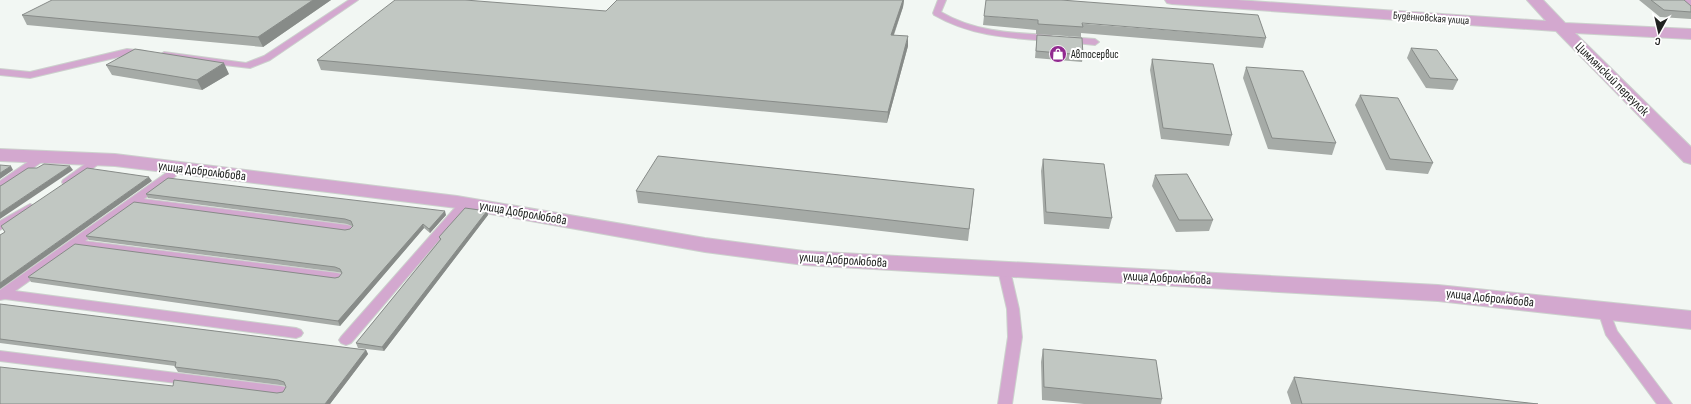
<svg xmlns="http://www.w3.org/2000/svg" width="1691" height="404" font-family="'Sofia Sans Condensed',sans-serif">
	<rect width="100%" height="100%" fill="#f2f7f3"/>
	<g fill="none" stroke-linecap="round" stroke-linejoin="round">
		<!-- lane casing -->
		<g stroke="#ccd1cd" stroke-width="2">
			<path id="lane" d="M349 0H358L270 60 250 68 164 58 160 55 164 52 246 63 264 56Z
				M938 0H946L941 12C975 32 1012 33 1050 35L1054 38 1050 41C1009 38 970 36 934 15L933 13Z
				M1069 37 1095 39 1099 42 1095 45 1066 42 1065 40Z
				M127 49 145 51 149 54 145 57 127 55 30 78 0 75V69L30 72Z
				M42 154 46 155 47 157 46 159 4 188 0 189V181L38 155Z
				M99 156 104 159 103 161 71 184H63L62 182 63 180 95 157Z
				M180 165 184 166 185 168 184 170 144 199 347 225 351 226 353 229 351 232 347 233 136 205 85 241 337 273 341 274 343 277 341 280 337 281 77 247 15 291 296 328 301 330 303 333 301 336 296 338 5 299 0 300V290L176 166Z
				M465 200 471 203 469 205 351 343 346 345 341 343 339 340 341 337 461 201Z
				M30 204 36 207 34 209 0 230V221Z
				M1004 266 1008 267 1010 270 1019 309 1022 337 1012 404H998L1008 337 1007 309 998 270 1000 267Z
				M1604 307 1608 308 1617 331 1672 404H1657L1606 335 1598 311 1600 308Z
				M0 351 280 386 285 387 287 391 285 395 280 396 0 361Z"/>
		</g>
		<!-- street casing -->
		<g stroke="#ccd1cd" stroke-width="2">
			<path id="street" d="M1165 0H1237L1546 21 1527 0H1543L1565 23 1691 29V39L1575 33 1691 147V164L1684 162 1556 31 1172 4 1167 3Z
				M1680 0H1691V8L1686 6Z
				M0 149 115 154 457 196 705 238 804 251 1438 285 1691 311V329L1438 301 804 265 705 252 457 208 115 166 0 161Z"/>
		</g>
		<!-- lane -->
		<use href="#lane" fill="#d3a8cf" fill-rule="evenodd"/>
		<!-- street -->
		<use href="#street" fill="#d3a8cf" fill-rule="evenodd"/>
	</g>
	<!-- wall -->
	<path fill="#a6aba7" d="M331 0 263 47 27 25 22 15Z
		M617 0H904L903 7 894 35 908 46 887 123 321 70 317 60 606 11Z
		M1639 0H1684L1691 12V19L1660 17Z
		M984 16 1266 38 1263 48 1081 33V37L1036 34V30L983 25Z
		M1037 35 1083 55 1082 62 1035 58Z
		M1411 48 1458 80 1453 90 1426 88 1407 58Z
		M1152 59 1232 135 1229 146 1161 139 1150 70Z
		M106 65 229 74 202 90 112 75Z
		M1246 67 1336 143 1332 155 1268 149 1243 78Z
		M1360 95 1433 163 1428 174 1386 170 1355 105Z
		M1043 159 1112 218 1109 229 1044 224 1041 171Z
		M1155 175 1213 220 1209 231 1176 232 1152 186Z
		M636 191 973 201 968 241 638 203Z
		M146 194 446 215 430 233 424 228 340 326 31 282 28 277 335 278 339 277 342 273 337 272 89 240 86 236 345 230 350 229 352 226 347 224 148 198Z
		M487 211 488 215 384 351 358 348 356 343 440 240 439 237Z
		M0 304 366 350 368 354 330 404H0L173 386 277 393 283 392 286 387V386L280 385 178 372 175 367V366L0 343Z
		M1043 349 1162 399 1161 404H1084L1042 400 1041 362Z
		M1294 377 1538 404H1291L1287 392Z"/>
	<!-- shaded-wall -->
	<path fill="#878b88" d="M313 0H331L263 47 258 37Z
		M903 0H904L903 7 890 45 891 35Z
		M908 36V46L887 123 888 112Z
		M224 63 229 74 202 90 197 80Z
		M11 166 13 170 0 179V173Z
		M70 166 73 170 0 219V213Z
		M149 177 152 181 0 289V283Z
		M445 211 446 215 430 233 429 229Z
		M487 211 488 215 384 351 382 347Z
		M423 224 424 228 340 326 338 321Z
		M366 350 368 354 330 404H325Z"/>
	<!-- building -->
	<path fill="#c1c7c2" stroke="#878b88" d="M52 0H313L258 37 22 15Z
		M395 0H465L606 11 617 0H903L891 35 908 36 888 112 317 60Z
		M986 0H1061L1258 15 1266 38 1082 23 1083 27 1038 24V20L984 16Z
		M1651 0H1684L1691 6V12L1664 10Z
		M1037 35 1082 38 1083 55 1036 51Z
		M1411 48 1437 50 1458 80 1430 78Z
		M135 49 224 63 197 80 106 65Z
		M1152 59 1213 64 1232 135 1163 128Z
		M1246 67 1303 71 1336 143 1272 138Z
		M1360 95 1398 98 1433 163 1390 159Z
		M658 156 974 189 969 229 636 191Z
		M1043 159 1104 164 1112 218 1046 212Z
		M44 164 70 166 0 213V186L2 185 28 168H37Z
		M0 165 11 166 0 173Z
		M87 168 149 177 0 283V235L5 232 1 226Z
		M1187 174 1213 220H1179L1155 175Z
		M168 178 445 211 429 229 423 224 338 321 28 277 75 244 335 278 339 277 342 273 340 269 335 267 86 236 134 202 345 230 350 229 353 226 351 221 345 219 146 194Z
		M465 208 487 211 382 347 356 343 441 239 439 237Z
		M0 304 366 350 325 404H0V367L173 386 174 380 277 393 283 392 286 387 284 382 278 380 175 367 176 362 0 339Z
		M1043 349 1156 360 1162 399 1044 387Z
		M1294 377 1538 404H1302Z"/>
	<!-- icons -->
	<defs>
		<g id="shop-disc" transform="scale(0.9)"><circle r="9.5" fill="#912a8f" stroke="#fff"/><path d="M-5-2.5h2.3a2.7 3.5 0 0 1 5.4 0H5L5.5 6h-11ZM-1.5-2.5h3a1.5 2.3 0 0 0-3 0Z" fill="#fff"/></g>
	</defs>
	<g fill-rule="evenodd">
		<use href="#shop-disc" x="1058" y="54"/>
	</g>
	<g text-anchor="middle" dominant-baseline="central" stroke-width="4" stroke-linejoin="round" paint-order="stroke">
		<!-- far-street labels -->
		<g font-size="11" fill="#202220" stroke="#fff">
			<text transform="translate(1431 18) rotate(4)">Будённовская улица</text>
		</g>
		<!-- far-poi labels -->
		<g font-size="11" fill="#202220" stroke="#fff" text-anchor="start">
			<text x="1071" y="54">Автосервис</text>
		</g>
		<!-- street labels -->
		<g font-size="13" fill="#202220" stroke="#fff">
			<text transform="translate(1612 79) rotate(45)">Цимлянский переулок</text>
			<text transform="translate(202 171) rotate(7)">улица Добролюбова</text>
			<text transform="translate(523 213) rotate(10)">улица Добролюбова</text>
			<text transform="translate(843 260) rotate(4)">улица Добролюбова</text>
			<text transform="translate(1167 278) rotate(3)">улица Добролюбова</text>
			<text transform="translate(1490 298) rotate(6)">улица Добролюбова</text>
		</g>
	</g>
	<!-- north arrow -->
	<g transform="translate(1659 32) rotate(188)" stroke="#ffffff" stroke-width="3" paint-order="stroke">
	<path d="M0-3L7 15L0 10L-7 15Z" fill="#202220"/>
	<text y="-6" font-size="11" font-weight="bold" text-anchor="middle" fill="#202220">С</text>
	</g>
</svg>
